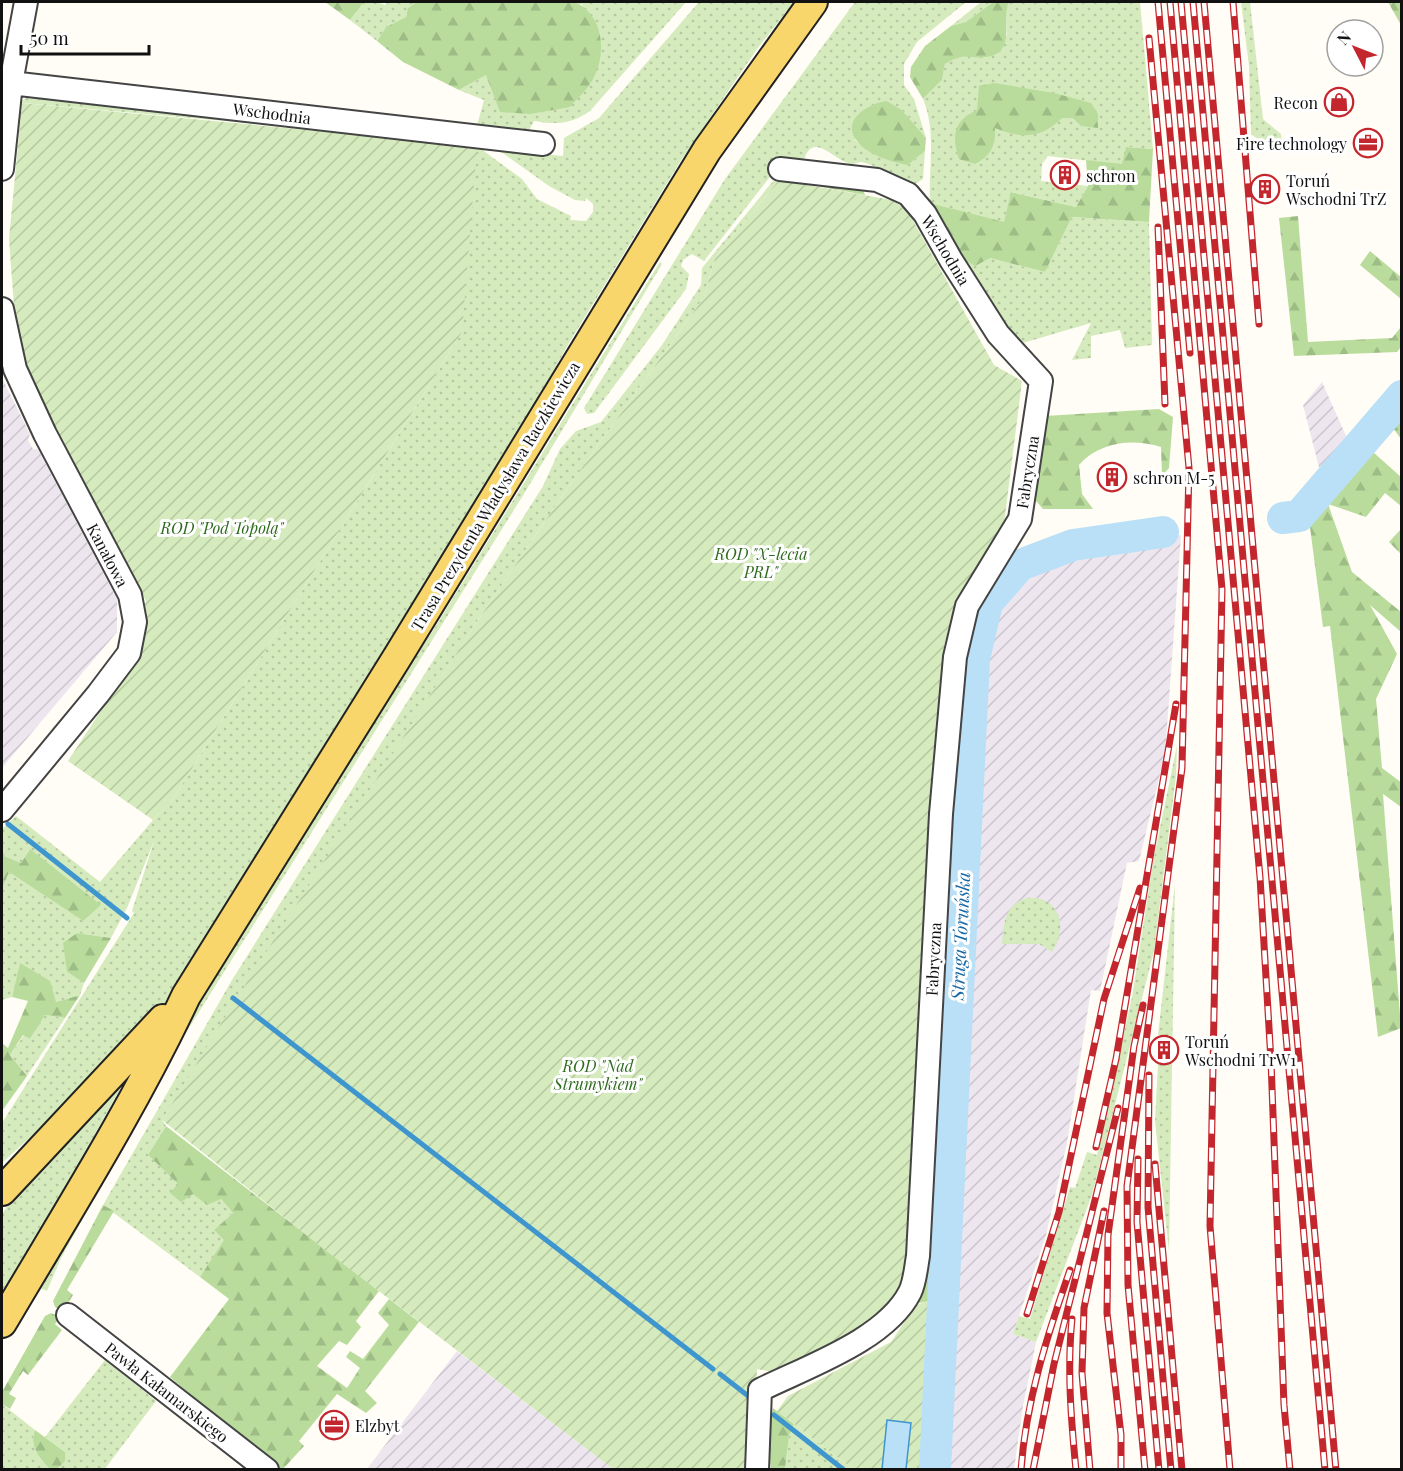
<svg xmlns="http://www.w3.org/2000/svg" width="1403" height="1471" font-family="'Playfair Display',serif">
	<defs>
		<pattern id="industrial-furrows" width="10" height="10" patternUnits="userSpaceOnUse" patternTransform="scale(1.5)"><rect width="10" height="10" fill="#eee6ef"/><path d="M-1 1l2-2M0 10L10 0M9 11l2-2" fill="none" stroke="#cbc4cc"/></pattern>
		<pattern id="grass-dots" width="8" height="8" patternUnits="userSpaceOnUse" patternTransform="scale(1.5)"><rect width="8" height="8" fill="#d5ebbd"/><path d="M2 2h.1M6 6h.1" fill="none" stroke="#b6c8a1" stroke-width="1.8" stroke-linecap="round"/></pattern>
		<pattern id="forest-firs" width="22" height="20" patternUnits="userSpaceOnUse" patternTransform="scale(1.5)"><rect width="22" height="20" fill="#b9dc9c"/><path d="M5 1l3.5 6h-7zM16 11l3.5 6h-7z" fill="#9ebc85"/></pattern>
		<pattern id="garden-furrows" width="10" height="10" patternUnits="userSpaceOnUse" patternTransform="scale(1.5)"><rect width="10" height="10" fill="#d5ebbd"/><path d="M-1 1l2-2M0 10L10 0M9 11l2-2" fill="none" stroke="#b6c8a1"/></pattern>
	</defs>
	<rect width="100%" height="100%" fill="#fffdf5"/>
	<!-- industrial -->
	<path fill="url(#industrial-furrows)" d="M2 378 30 434 28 440 33 449H38L117 599V632L2 768Z
		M1322 382 1347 438 1320 471 1303 405Z
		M1181 535 1165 754 1139 861 1127 863 1100 991 1091 990 1067 1143 1046 1235 1013 1334 1036 1342 1023 1406 1014 1469 945 1470 967 977 974 913 972 846 978 814 977 665 995 605 1018 575 1063 552 1124 541Z
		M457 1351 613 1469 366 1470Z"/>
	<!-- grass -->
	<path fill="url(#grass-dots)" d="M363 2H377L385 5 388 2H416L408 8 406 17 386 27 377 41 350 20Z
		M575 2H686L590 111C572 124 556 125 534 121L527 134 476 129 484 100 459 90 486 75 583 5Z
		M699 2H794L757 49 680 162 569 343 483 496 167 1001C118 1062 59 1110 2 1163V1123L134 913 132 911 154 841 127 908 111 938 77 933 67 972 84 983 80 995 56 1002 20 964 12 997 2 1000V889L9 872 83 921 29 850 21 863 2 855V829L16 816 100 882 153 820 170 804 462 332 393 136 23 103 17 144 13 140 19 103 29 96 479 144 485 152 522 179 537 199 571 216 570 220 586 221 593 212V204L586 198 585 201 575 200 549 186 497 149 563 156 564 138 599 118Z
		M855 2H966L917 42 904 64V85L914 99 926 138 902 110 887 101 855 140 868 151 908 165 925 151 923 179 912 186C900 180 874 164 861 162 858 162 855 164 852 164 833 162 811 125 802 167L780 164 704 261 692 254 683 260 681 266 689 274 686 289 594 413 587 414 584 408 725 179Z
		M981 2H993L966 22 951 26Z
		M1009 2H1140L1153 149 1126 147 1125 165 1048 156 1042 164 1041 181 1088 186 1076 207 1012 192 1004 223 930 203C928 168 937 133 923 99L942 80 945 64 959 55 991 56 1007 35 1006 8Z
		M1241 2H1250L1263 119 1281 134 1282 144 1259 140 1251 134 1249 66Z
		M778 175 779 180 715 258 704 297 571 483 476 623 162 1120 166 1126 148 1155C177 1183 181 1191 221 1199L233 1213 214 1230 225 1240 200 1277 103 1205 232 980 543 486 560 449 576 431 601 422 662 345 697 291 701 285 702 268Z
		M1072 217 1149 222 1152 345 1125 348 1120 330 1091 336V358L1072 360 1091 323 1016 345 952 253 990 258 1045 272Z
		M660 262 662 264 522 497 182 1039 61 1258 47 1291 37 1287 193 1007 373 719 432 632Z
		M1177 745 1176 776 1154 951 1092 1195 1036 1342 1013 1334 1019 1316 1030 1319 1070 1187 1075 1188 1087 1152 1097 1155 1132 997 1154 857Z
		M1175 884 1169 1251 1155 1121 1158 1064H1169L1170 1035H1158Z
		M1026 898C1060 895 1069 928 1052 952L1039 944H1002C1004 923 1004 906 1026 898Z
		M45 1015 65 1018 27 1076 10 1055 24 1035 30 1039Z
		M130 1071 2 1302V1214L24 1183Z
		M105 1360 156 1401 104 1470 2 1469V1404L35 1430C29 1444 38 1459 49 1468H58L65 1452 45 1437Z
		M794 1424 853 1469 785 1470 789 1436Z"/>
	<!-- forest -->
	<path fill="url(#forest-firs)" d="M325 2H363V3L350 20Z
		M416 2H575C603 15 607 51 594 77 589 88 578 98 570 107L530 114 500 112 486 75 459 90 403 62 377 41 386 27 406 17 408 8Z
		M993 2H1009C1001 17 1016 49 991 56 972 61 967 50 945 64L942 80 923 99 910 77 911 67 925 46 951 26 966 22Z
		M1388 2H1401V25Z
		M994 83 1054 93 1091 103 1098 114V128L1081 126 1073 118H1062C1041 139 1021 139 995 128 996 145 991 156 975 164L959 159C951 136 954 120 977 110L979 86Z
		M887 101 902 110 926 138 925 151 908 165C892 162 867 155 857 141 840 120 869 103 887 101Z
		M1126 147 1153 149 1149 222 1072 217 1045 272 990 258 975 266 952 253 930 203 1004 222 1011 192 1076 207 1088 186 1086 160 1122 164Z
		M779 179 861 184 865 195Z
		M1298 216 1308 342 1392 338 1401 327V347L1397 352 1294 356 1279 218Z
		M1370 251 1401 277V299L1360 265Z
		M1401 403V439L1393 428 1373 452 1401 477V506L1385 493 1366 517 1328 504 1352 572 1401 612V632L1370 605 1397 654 1376 699 1382 768 1402 783 1401 807 1383 794 1401 1028 1378 1037 1330 626 1323 627 1308 512Z
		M1159 409 1173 417 1169 468 1162 476 1161 447C1133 438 1099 442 1079 465L1082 494 1093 509H1043L1030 494 1045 416Z
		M1401 529V554L1389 542Z
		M966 636 984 641 977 665 978 814 972 846 974 913 969 959 952 956 944 944Z
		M30 849 101 905 83 921 9 872 2 889V855L21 863Z
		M77 933 111 938 84 983 67 972 63 943Z
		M20 963 50 981 56 1002 80 995 65 1018 45 1015 30 1039 23 1035 10 1055 27 1076 2 1111V1043L8 1048 28 1001 12 997Z
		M953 975 967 977 945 1469H920L929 1301 910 1305 926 1212 936 1195Z
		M166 1126 379 1291 356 1321 361 1327 347 1345 339 1341 317 1366 347 1388 360 1368 346 1357 350 1351 363 1359 389 1325 378 1313 389 1299 419 1322 365 1391 377 1403 366 1413 337 1394 299 1441 304 1446 283 1469H276L170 1377 229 1299 200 1277 224 1240 214 1230 233 1213 221 1199 207 1205 193 1194 181 1202 170 1193 178 1184 148 1155Z
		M103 1205 114 1211 67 1290 73 1295 63 1311 55 1307 53 1301Z
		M51 1313 60 1317 55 1324 62 1330 28 1375 23 1371 9 1394 16 1398 10 1409 2 1404V1392L45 1316Z
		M773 1408 794 1424 789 1436 785 1469H771L767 1434Z
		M35 1430 65 1452V1461L58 1468H49C38 1458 29 1444 35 1430Z"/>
	<!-- garden -->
	<path fill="url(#garden-furrows)" d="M22 103 477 146 462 332 170 804 153 820 68 761 121 680 146 601 65 449 22 355 15 320 9 239Z
		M779 180 892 200 907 210 994 365 1022 381 1004 524 955 615 944 645 924 935 906 1282 885 1315 773 1372 757 1369 753 1469H613L334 1257 162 1120 233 1004 476 623 571 483 704 297 715 258Z
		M929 1300 920 1469H853L777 1411 788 1396 891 1342 915 1306Z"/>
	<!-- water -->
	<path fill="#b9e0f7" stroke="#3f96cf" stroke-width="1.5" d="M887 1420 911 1423 906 1469H882Z"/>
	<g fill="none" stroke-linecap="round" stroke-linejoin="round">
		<!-- stream -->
		<path stroke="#3f96cf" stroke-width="5" d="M8 824 127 918
			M233 998 713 1369
			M720 1374 752 1399
			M774 1415 844 1470"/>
		<!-- river -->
		<path stroke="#b9e0f7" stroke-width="32" d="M1283 518 1299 516 1402 396
			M935 1470 974 659 987 603 1020 565 1073 545 1163 532"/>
		<!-- minor casing -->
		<g stroke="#444" stroke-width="26">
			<path id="minor" d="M2 82 543 144
				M2 169 11 83 26 2
				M2 309 15 369 45 434 130 595 135 622 129 653 98 694 2 810
				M68 1315 267 1470
				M757 1470 760 1390C806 1367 886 1340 910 1292 915 1282 916 1267 918 1256L941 814 955 657 967 606 1020 519 1041 381 998 334 951 260 925 214 908 194 877 180 780 169"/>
		</g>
		<!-- major casing -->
		<g stroke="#222" stroke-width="32">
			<path id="major" d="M2 1191 163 1019
				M2 1323C65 1216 133 1109 186 996L398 656 707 150 813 2"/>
		</g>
		<!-- minor -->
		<use href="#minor" stroke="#fff" stroke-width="22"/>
		<!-- major -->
		<use href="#major" stroke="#f9d66b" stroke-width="28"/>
		<!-- rail casing -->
		<g stroke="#c4262e" stroke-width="7">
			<path id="rail" d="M1158 2 1190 353
				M1170 2 1222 589 1210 1226 1230 1470
				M1181 2 1260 877 1271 1061 1284 1405 1290 1470
				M1193 2 1325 1470
				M1204 2 1336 1470
				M1233 2 1259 324
				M1158 227 1165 404
				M1149 1075 1148 1207 1171 1470
				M1096 1147 1116 1059 1176 704
				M1138 1159 1137 1222 1159 1470
				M1155 1164 1182 1470
				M1027 1314 1059 1212 1104 999 1140 888
				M1072 1319C1067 1369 1071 1419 1076 1470
				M1021 1470C1026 1401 1047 1336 1070 1270
				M1033 1470 1054 1364 1118 1108
				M1090 1470 1082 1373 1084 1308 1104 1211
				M1121 1470V1435L1107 1313 1108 1235 1134 1046 1143 1005
				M1145 1470 1128 1285 1127 1186 1182 768 1189 468 1149 38"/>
		</g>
		<!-- rail -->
		<use href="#rail" stroke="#fff" stroke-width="4.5" stroke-dasharray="14" stroke-linecap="butt"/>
	</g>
	<!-- icons -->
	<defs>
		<g id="shop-ring" transform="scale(1.5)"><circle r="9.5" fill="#fff" stroke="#c4262e" stroke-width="1.5"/><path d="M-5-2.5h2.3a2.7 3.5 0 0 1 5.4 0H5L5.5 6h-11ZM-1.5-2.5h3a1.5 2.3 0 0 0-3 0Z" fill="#c4262e"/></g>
		<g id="office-ring" transform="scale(1.5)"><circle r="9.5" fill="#fff" stroke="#c4262e" stroke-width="1.5"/><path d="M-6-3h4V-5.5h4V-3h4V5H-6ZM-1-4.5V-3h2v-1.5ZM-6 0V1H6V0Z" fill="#c4262e"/></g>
		<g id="building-ring" transform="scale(1.5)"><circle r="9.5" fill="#fff" stroke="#c4262e" stroke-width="1.5"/><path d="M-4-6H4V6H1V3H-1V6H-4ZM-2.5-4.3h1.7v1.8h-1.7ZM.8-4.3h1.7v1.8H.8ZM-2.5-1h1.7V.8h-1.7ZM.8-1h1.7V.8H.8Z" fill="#c4262e"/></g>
	</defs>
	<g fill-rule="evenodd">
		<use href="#shop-ring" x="1339" y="102"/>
		<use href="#office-ring" x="1368" y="143"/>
		<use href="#building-ring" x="1065" y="175"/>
		<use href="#building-ring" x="1265" y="189"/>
		<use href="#building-ring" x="1112" y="477"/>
		<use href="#building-ring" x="1164" y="1050"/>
		<use href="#office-ring" x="334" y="1425"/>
	</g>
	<g text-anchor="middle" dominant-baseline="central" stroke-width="6" stroke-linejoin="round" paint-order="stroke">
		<!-- poi labels -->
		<g font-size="16" fill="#111" stroke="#fff" text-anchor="start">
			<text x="1318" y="102" text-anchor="end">Recon</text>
			<text x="1347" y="143" text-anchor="end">Fire technology</text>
			<text x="1086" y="175">schron</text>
			<text x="1286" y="180">Toruń<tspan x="1286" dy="18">Wschodni TrZ</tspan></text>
			<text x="1133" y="477">schron M-5</text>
			<text x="1185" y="1041">Toruń<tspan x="1185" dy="18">Wschodni TrW1</tspan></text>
			<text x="355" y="1425">Elzbyt</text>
		</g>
		<!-- street labels -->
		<g font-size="16" fill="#111" stroke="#fff">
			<text transform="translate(272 113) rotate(7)">Wschodnia</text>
			<text transform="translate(946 250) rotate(59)">Wschodnia</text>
			<text transform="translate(1027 472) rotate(-81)">Fabryczna</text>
			<text transform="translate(495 496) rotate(-59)">Trasa Prezydenta Władysława Raczkiewicza</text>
			<text transform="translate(108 555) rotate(62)">Kanałowa</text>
			<text transform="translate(933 959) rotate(-87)">Fabryczna</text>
			<text transform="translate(167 1392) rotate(38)">Pawła Kałamarskiego</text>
		</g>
		<!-- park labels -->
		<g font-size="16" font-style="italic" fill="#2f6b1f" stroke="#fff">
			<text x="222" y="527">ROD "Pod Topolą"</text>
			<text x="761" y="553">ROD "X-lecia<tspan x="761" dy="18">PRL"</tspan></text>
			<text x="598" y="1065">ROD "Nad<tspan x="598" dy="18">Strumykiem"</tspan></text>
		</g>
		<!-- water labels -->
		<g font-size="18" font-style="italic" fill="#1768a6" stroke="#fff">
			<text transform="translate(960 936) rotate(-87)">Struga Toruńska</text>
		</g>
	</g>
	<!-- border -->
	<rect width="1403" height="1471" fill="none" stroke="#111111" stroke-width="6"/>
	<!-- north arrow -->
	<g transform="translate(1355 48) rotate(312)"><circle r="28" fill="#ffffff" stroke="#a0a0a0" stroke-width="1.5"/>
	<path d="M0-4.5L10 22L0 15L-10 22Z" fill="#c4262e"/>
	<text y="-9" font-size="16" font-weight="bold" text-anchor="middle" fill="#111111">N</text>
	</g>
	<!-- scale -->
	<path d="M21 45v9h128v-9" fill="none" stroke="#111111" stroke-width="3"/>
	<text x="30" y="45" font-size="18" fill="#111111" stroke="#ffffff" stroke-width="4.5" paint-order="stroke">50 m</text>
</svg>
